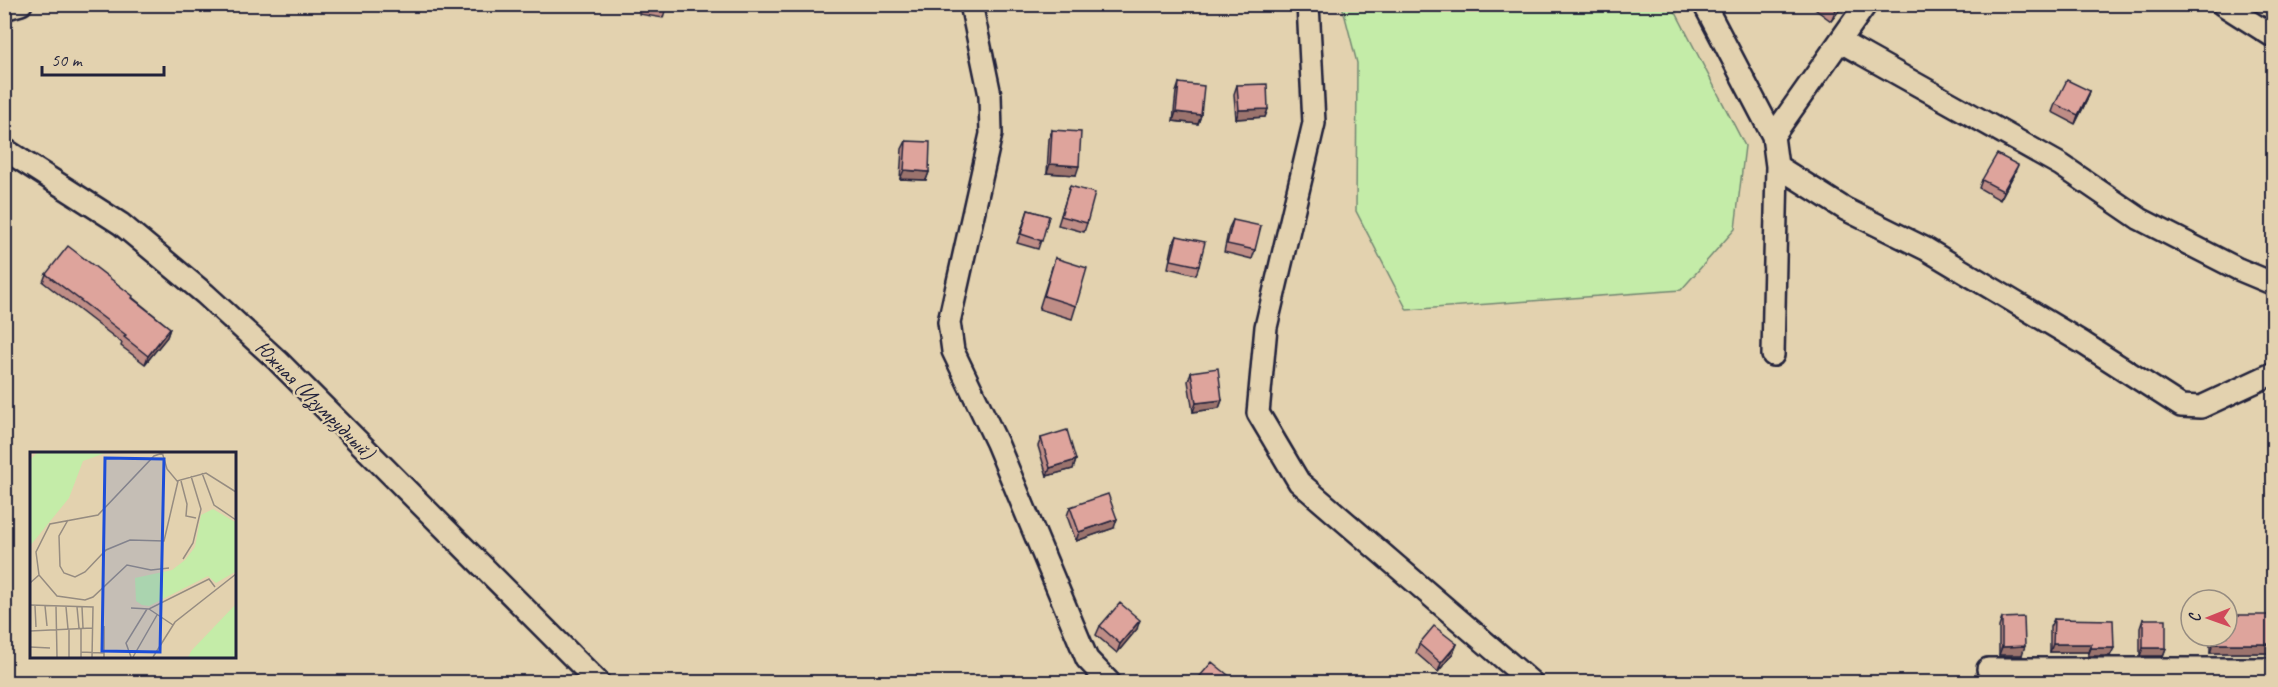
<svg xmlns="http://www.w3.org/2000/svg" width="2278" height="687" font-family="Caveat,sans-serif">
	<rect width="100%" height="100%" fill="#e3d2af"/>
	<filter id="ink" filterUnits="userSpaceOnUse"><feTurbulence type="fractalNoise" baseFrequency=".0167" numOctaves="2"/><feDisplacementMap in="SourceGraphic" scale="12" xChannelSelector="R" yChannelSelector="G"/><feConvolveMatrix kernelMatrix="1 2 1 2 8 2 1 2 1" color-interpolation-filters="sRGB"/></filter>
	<g filter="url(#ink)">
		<!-- green -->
		<path fill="#c4eca8" stroke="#738772" stroke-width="1.5" d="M1342 5H1672L1745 146 1735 229 1681 290 1407 310 1356 211 1357 63Z"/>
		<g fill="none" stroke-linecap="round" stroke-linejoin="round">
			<!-- minor casing -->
			<g stroke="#22223b" stroke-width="26">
				<path id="minor" d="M971 4 990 95 991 134 949 322 953 351 997 443 1087 659 1109 682
					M1308 4 1314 123 1266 327 1258 413 1299 482 1531 682
					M1704 4 1773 136 1777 166 1773 355
					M2222 4 2274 37
					M4 9 21 4
					M1841 42 2061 165 2140 219 2238 269 2274 284
					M1773 136 1866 4
					M4 149 121 224 205 294 278 361 598 682
					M1777 166 1845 209 1926 249 2083 343 2181 406 2201 407 2274 373
					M1988 669H2274"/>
			</g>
			<!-- minor -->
			<use href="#minor" stroke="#e3d2af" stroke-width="21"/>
		</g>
		<!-- wall -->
		<path fill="#bf8d86" stroke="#22223b" stroke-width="1.5" d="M640 4H667L663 18 639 14Z
			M1808 4H1844L1831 21Z
			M1179 83 1201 115 1198 124 1173 121 1176 92Z
			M1237 85 1268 109 1265 117 1236 119 1234 94Z
			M2090 91 2087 100 2075 124 2052 112 2055 104Z
			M1052 130 1076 175 1047 173 1049 139Z
			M906 141 929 172 926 180 900 179 902 149Z
			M2014 174 2000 200 1979 188 1982 180Z
			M1070 186 1087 223 1084 232 1058 225Z
			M1028 210 1049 216 1038 249 1017 243Z
			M1233 220 1255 250 1252 259 1224 252 1229 228Z
			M1177 236 1199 266 1196 275 1168 268 1173 244Z
			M1055 258 1076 306 1072 319 1039 309Z
			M46 274 133 298 170 328 167 337 145 364 121 346 122 343 43 282Z
			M1191 372 1222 400 1219 408 1193 412 1188 381Z
			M1041 438 1076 460 1073 469 1047 476 1038 446Z
			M1070 507 1114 528 1076 541 1067 516Z
			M2274 615V648L2272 653H2210V636H2227Z
			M2002 618 2022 655H1999V627Z
			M2054 619 2110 656H2088V652H2050V627Z
			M2143 619 2166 648 2163 656H2140V628Z
			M1100 626 1137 629 1117 653 1096 635Z
			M1419 644H1457L1453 653 1438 672 1416 653Z"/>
		<!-- shaded-wall -->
		<path fill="#9b736d" stroke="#22223b" stroke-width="1.5" d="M1839 4H1844L1831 21 1836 9Z
			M2090 91 2087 100 2075 124 2078 115Z
			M1268 109 1265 117 1236 119 1239 110Z
			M1176 112 1201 115 1198 124 1173 121Z
			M1050 164 1079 166 1076 175 1047 173Z
			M2018 165 2014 174 2000 200 2003 191Z
			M904 170 929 172 926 180 900 179Z
			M170 328 167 337 145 364 148 356Z
			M1222 400 1219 408 1193 412 1196 403Z
			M1076 460 1073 469 1047 476 1050 468Z
			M1117 519 1114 528 1076 541 1079 532Z
			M1140 620 1137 629 1117 653 1120 644Z
			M1457 644 1453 653 1438 672 1441 663Z
			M2053 644H2091L2088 652H2050Z
			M2213 644H2274V648L2272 653H2210Z
			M2025 646 2022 655H1999L2002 647Z
			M2091 648H2114L2110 656H2088Z
			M2143 648H2166L2163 656H2140Z"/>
		<!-- building -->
		<path fill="#dea49c" stroke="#22223b" stroke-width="1.5" d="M642 4H667V9Z
			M1830 4H1839L1836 9Z
			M2067 80 2090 91 2078 115 2055 104Z
			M1179 83 1204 86 1201 115 1176 112Z
			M1267 84 1268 109 1239 110 1237 85Z
			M1052 130 1081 132 1079 166 1050 164Z
			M906 141 930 142 929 172 904 170Z
			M1997 154 2018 165 2003 191 1982 180Z
			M1070 186 1095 193 1087 223 1061 216Z
			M1028 210 1049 216 1042 241 1021 234Z
			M1233 220 1261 226 1255 250 1227 244Z
			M1177 236 1205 242 1199 266 1171 260Z
			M68 246 133 296 132 298 170 328 148 356 124 337 126 335 46 274Z
			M1055 258 1087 268 1076 306 1044 296Z
			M1218 368 1222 400 1196 403 1191 372Z
			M1067 430 1076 460 1050 468 1041 438Z
			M1108 494 1117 519 1079 532 1070 507Z
			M1120 603 1140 620 1120 644 1100 626Z
			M2227 615H2274V644H2213V636H2227Z
			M2024 617 2025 646 2002 647V618Z
			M2054 619 2113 620 2114 648H2091V644H2053Z
			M2143 619H2166V648H2143Z
			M1434 626 1457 644 1441 663 1419 644Z
			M1212 662 1233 679 1230 682H1195Z"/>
	</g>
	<g text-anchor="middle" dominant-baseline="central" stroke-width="5" stroke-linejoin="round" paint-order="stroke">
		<!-- street labels -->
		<g font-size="21" fill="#22223b" stroke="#e3d2af">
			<text transform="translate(315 400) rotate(45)">Южная (Изумрудный)</text>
		</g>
	</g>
	<!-- overview -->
	<g transform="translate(30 452)">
		<rect width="206" height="206" fill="#e3d2af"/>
		<path d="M8 0H78L53 9 39 46 0 94V8ZM183 57 205 70V120L186 131 178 124 119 154 112 153 106 149 105 126 142 118 155 108 165 95 171 63ZM205 153V205H158L162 198Z" fill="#c4eca8"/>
		<path fill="none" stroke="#968c81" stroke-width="1.5" d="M132 0 137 17 147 29 176 21 206 40M172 21 184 53 206 68M151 29 157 52 156 64 166 66M38 68 29 84 30 114 34 121 45 125 55 120 76 98 100 88 134 89 148 29M153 107 163 91 171 57 161 24M9 123 27 144 55 148 63 145 97 113 121 118 139 116M0 131 9 123 6 100 20 72 68 63 124 4 135 0M0 153 63 155 62 205M5 154 6 175M15 154 17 174M26 154 27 205M36 155 38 177M47 155 49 176M52 155 53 176M101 156 119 157 179 127 185 135M119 157 143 173M0 179 62 176M0 195 20 196M51 200 74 201M39 205V177M51 205V176M74 205V174M101 205 96 191 117 157M103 205 127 163M123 205 145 170 206 122"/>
		<path fill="#1d4ed8" fill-opacity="0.15" stroke="#1d4ed8" stroke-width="3" d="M75 6 134 7 130 200 72 199Z"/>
		<rect width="206" height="206" fill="none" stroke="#22223b" stroke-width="3"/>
	</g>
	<!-- margin -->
	<rect width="2278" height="687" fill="none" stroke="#e3d2af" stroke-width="24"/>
	<rect x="12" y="12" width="2254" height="663" fill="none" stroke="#22223b" stroke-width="2" filter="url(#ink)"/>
	<!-- north arrow -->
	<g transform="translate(2209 618) rotate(269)"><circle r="28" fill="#e3d2af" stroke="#968c81" stroke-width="1.5"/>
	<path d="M0-4.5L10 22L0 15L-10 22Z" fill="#d1495b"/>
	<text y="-9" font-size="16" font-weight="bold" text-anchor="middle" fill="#22223b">С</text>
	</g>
	<!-- scale -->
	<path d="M42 66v9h122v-9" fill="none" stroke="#22223b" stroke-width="3"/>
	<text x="51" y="66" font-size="18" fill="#22223b" stroke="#e3d2af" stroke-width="4.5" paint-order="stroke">50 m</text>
</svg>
